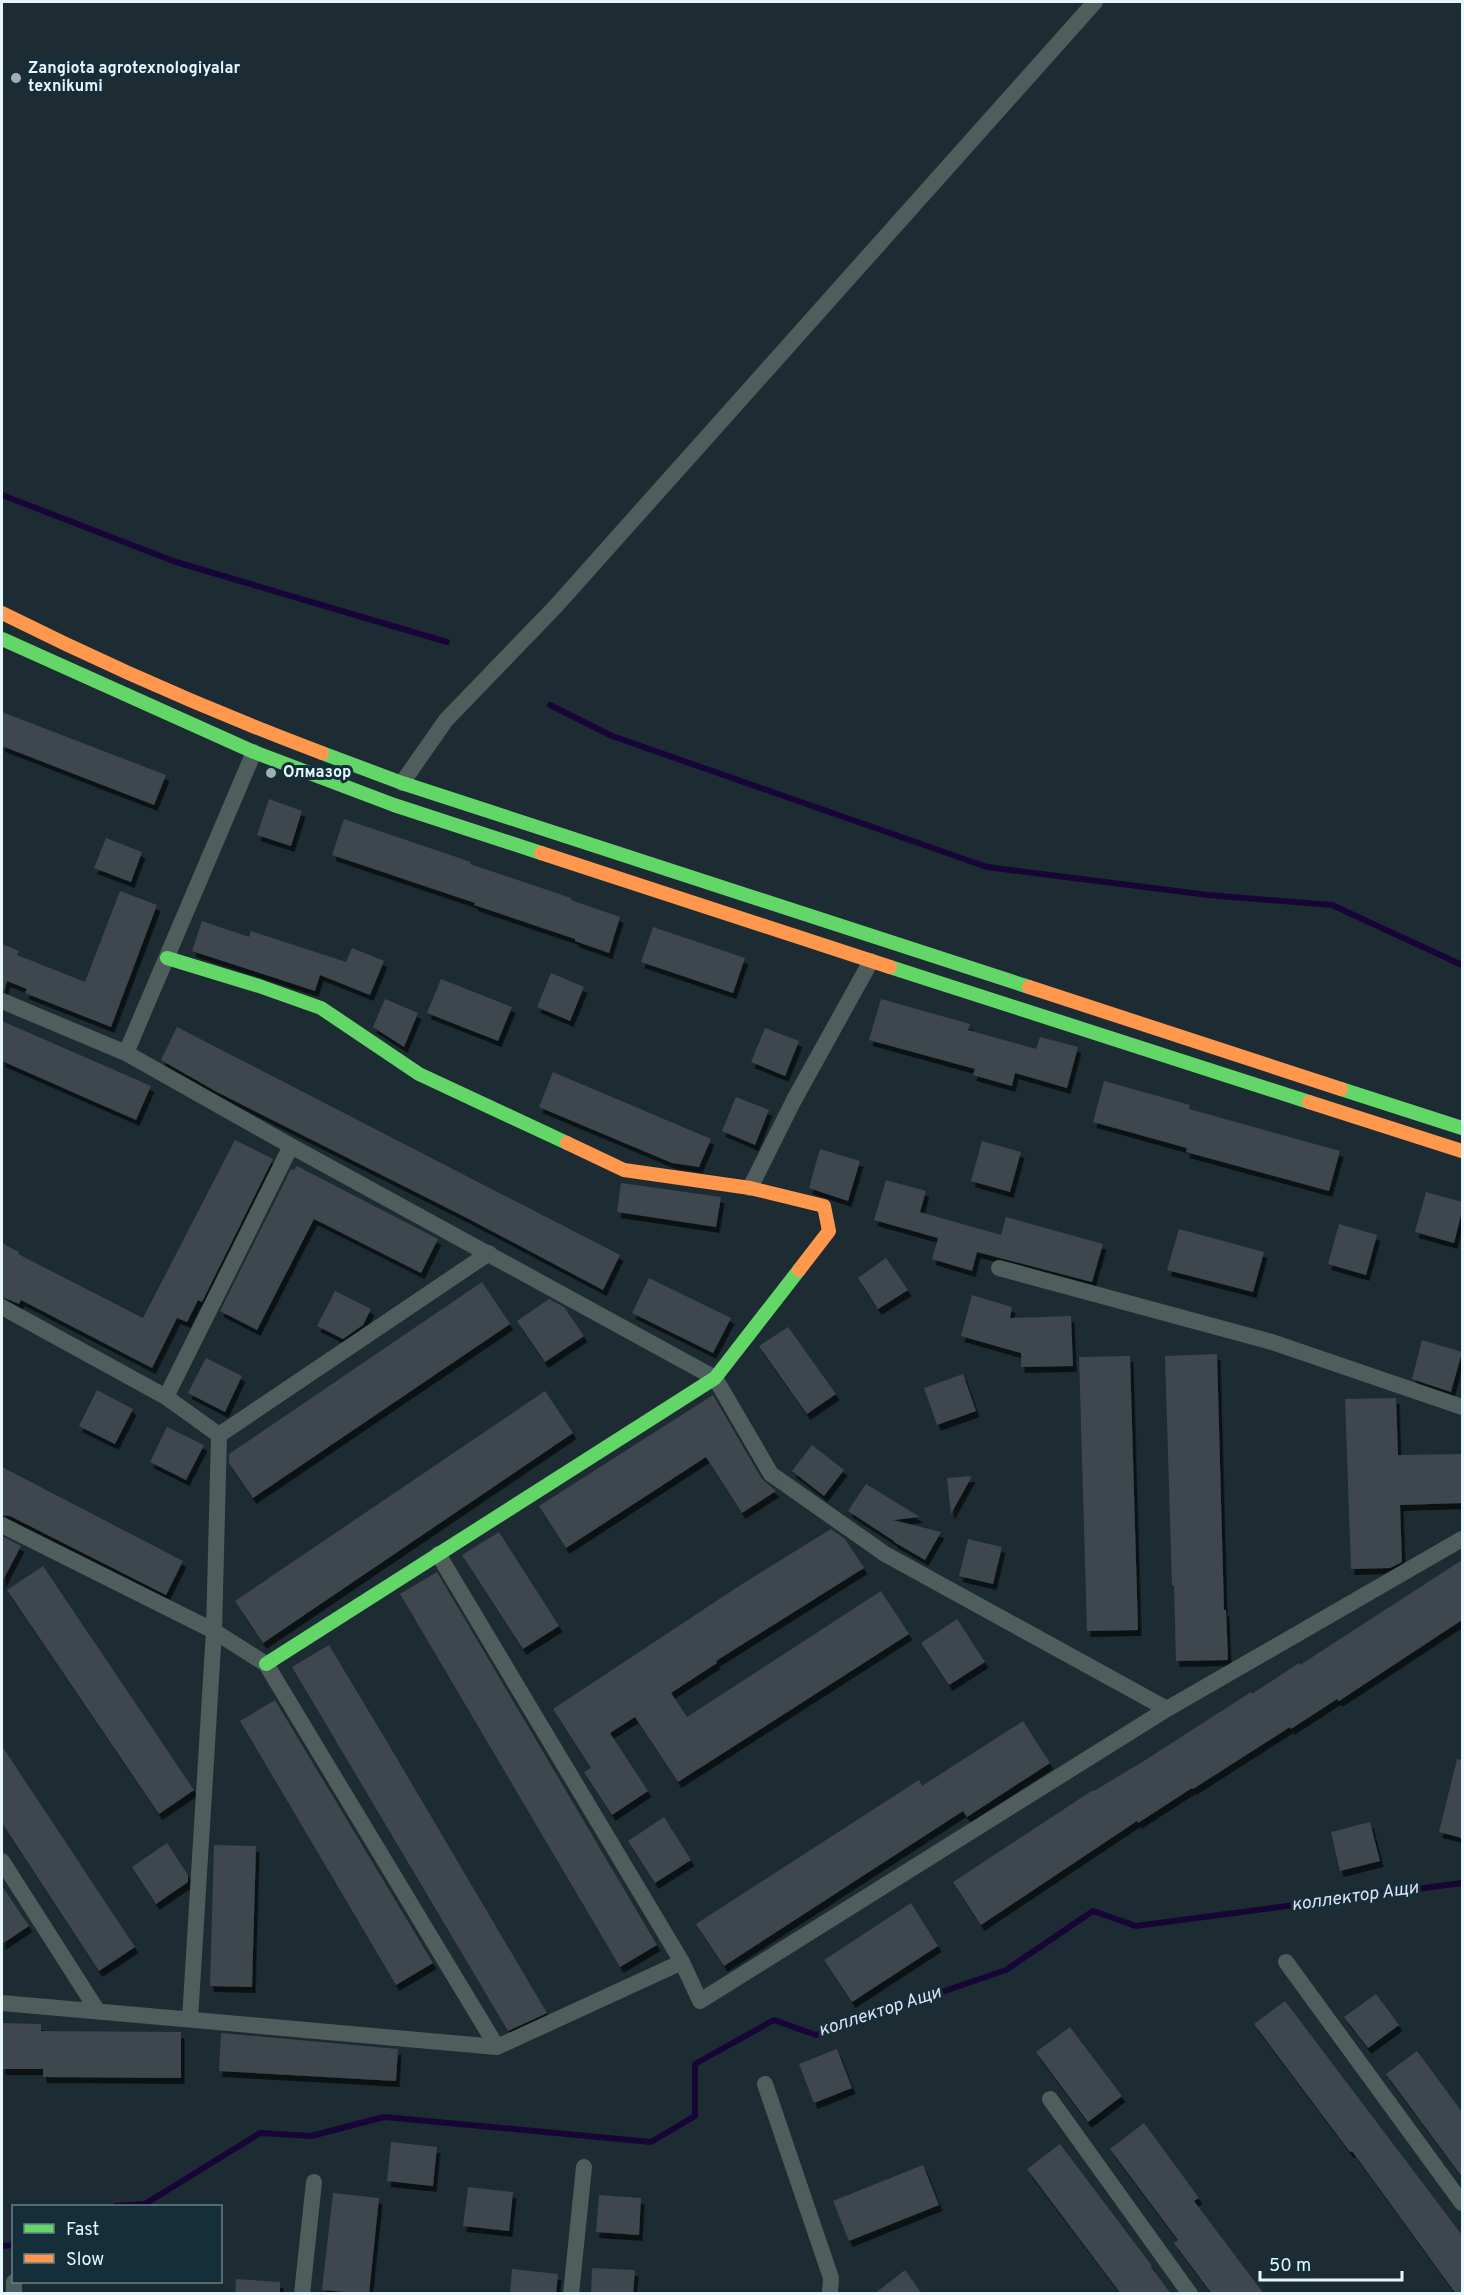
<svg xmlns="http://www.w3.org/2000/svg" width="1464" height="2295" font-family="Overpass,sans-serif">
	<defs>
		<filter id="shadow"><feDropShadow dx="3.5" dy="6" stdDeviation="0" flood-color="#0009"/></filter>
	</defs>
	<rect width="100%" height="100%" fill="#1d2c32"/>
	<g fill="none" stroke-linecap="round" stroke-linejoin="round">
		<!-- stream -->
		<path stroke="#180537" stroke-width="6" d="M2 495 176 562 447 642
			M550 705 612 736 987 867 1208 895 1332 905 1462 965
			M116 2206 145 2204 260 2133 311 2136 384 2117 651 2142 695 2116V2064L774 2020 816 2035 1006 1970 1093 1911 1136 1926 1462 1883
			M2 2246 14 2245"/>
	</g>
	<!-- building -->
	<path fill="#3d464d" filter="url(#shadow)" d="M2 712 166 775 154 805 2 746Z
		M269 799 302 811 291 846 257 835Z
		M344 819 471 862 470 864 571 898V900L620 917 609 953 575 941V939L474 905 475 903 332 855Z
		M106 838 142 852 131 882 94 868Z
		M120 891 157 905 111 1027 25 993 27 989 7 981 4 991H2V944L19 951 17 955 85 982Z
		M202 921 249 937 251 931 346 962 352 948 384 961 370 995 320 975 315 991 192 951Z
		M653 927 745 958 733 993 641 962Z
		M551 973 584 987 570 1021 537 1007Z
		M441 979 512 1007 498 1041 427 1013Z
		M385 999 418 1013 404 1047 373 1027Z
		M881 999 970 1024 968 1030 1036 1049 1040 1037 1078 1047 1067 1088 1015 1073 1012 1086 973 1075 975 1069 869 1040Z
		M2 1021 151 1086 136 1120 2 1061Z
		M177 1027 620 1255 603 1290 465 1217 217 1092 161 1060Z
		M765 1028 799 1041 785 1076 751 1062Z
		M553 1072 711 1139 699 1167 672 1163 539 1107Z
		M1104 1081 1190 1105 1189 1109 1340 1151 1329 1191 1186 1152 1187 1148 1093 1122Z
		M736 1097 769 1110 755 1145 722 1131Z
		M235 1140 273 1159 202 1302 198 1300 187 1322 177 1318 152 1368 21 1300 19 1304 2 1297V1243L19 1252 18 1254 143 1318Z
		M982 1141 1021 1152 1010 1192 971 1181Z
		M820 1149 860 1161 848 1201 809 1188Z
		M297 1166 438 1239 421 1273 314 1219 257 1330 220 1311 291 1169 294 1170Z
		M886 1180 926 1191 920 1212 1001 1235 1006 1217 1103 1244 1092 1282 977 1252 972 1271 932 1259 938 1238 874 1220Z
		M621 1183 721 1197 716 1227 617 1212Z
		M1426 1192 1462 1202V1211L1454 1243 1415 1232Z
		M1339 1224 1377 1235 1366 1275 1328 1264Z
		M1179 1229 1264 1252 1253 1292 1167 1270Z
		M886 1258 908 1290 878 1309 858 1278Z
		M649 1278 731 1318 713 1353 632 1313Z
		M482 1282 510 1324 253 1498 229 1463V1454Z
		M335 1291 371 1309 363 1325 343 1339 317 1326Z
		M972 1295 1012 1307 1010 1318 1071 1316 1073 1366 1021 1367V1353L961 1336Z
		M549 1299 564 1307 584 1336 545 1362 517 1321Z
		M788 1327 836 1394 807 1414 759 1346Z
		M1422 1340 1462 1352 1451 1392 1412 1379Z
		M1217 1354 1224 1610H1226L1228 1660 1176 1661 1174 1585 1172 1586 1165 1356Z
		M1130 1356 1138 1630 1087 1631 1079 1357Z
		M206 1358 242 1376 225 1412 188 1393Z
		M963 1374 976 1411 937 1425 924 1388Z
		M97 1390 133 1409 115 1444 79 1426Z
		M545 1391 573 1433 263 1643 235 1601Z
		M713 1395 762 1479 776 1491 742 1513 706 1457 566 1548 539 1506Z
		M1396 1398 1398 1455 1462 1454V1503L1400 1505 1402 1562 1390 1568 1351 1569 1345 1399Z
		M167 1427 204 1445 186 1480 150 1462Z
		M812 1445 844 1470 824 1496 792 1471Z
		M2 1467 183 1561 166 1595 10 1516 2 1515Z
		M972 1476 951 1514 947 1478Z
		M866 1484 920 1517 893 1520 941 1532 925 1560 894 1542V1541L848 1511Z
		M831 1529 845 1539 864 1568 716 1661 717 1663 671 1693 687 1717 881 1591 909 1634 678 1782 635 1717 610 1733 648 1791 612 1815 584 1772 591 1768 553 1709 739 1586Z
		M499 1532 559 1626 523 1649 462 1555Z
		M2 1536 21 1546 2 1582Z
		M968 1539 1002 1547 993 1584 959 1576Z
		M1462 1560V1620L1339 1701 1337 1699 1291 1729 1290 1727 1193 1789 1192 1788 1138 1823 1137 1821 981 1925 953 1882 1093 1790 1094 1791 1147 1759 1251 1692 1252 1694 1299 1663 1300 1665Z
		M43 1566 194 1790 159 1814 7 1590Z
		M437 1572 657 1945 620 1967 400 1594Z
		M957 1619 985 1662 949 1685 921 1643Z
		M329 1645 389 1745 547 2013 508 2031 292 1667Z
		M275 1700 433 1963 396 1985 240 1721Z
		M1023 1721 1050 1763 967 1817 963 1811 724 1966 696 1924 919 1780 922 1786Z
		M2 1746 135 1947 99 1971 2 1823Z
		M1457 1759 1462 1760V1838L1439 1832Z
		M664 1817 691 1860 655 1883 628 1841Z
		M1370 1822 1380 1861 1340 1871 1331 1832Z
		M167 1843 188 1875V1882L156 1904 132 1867Z
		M214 1845 256 1846 252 1987 210 1986Z
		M2 1886 29 1926 2 1944Z
		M911 1903 938 1946 852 2002 824 1960Z
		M1376 1994 1399 2025 1368 2048 1344 2017Z
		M1285 2001 1462 2235V2294H1456L1352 2151 1350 2152 1254 2024Z
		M2 2023 41 2024V2031L181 2032V2078L43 2077V2069H2Z
		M1070 2027 1122 2096 1088 2122 1036 2052Z
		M221 2033 398 2049 396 2081 219 2071Z
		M837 2049 852 2088 814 2103 799 2064Z
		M1417 2051 1462 2112V2177L1386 2074Z
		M1144 2123 1199 2198 1194 2201 1264 2294H1212L1174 2243 1178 2240 1110 2149Z
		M391 2142 437 2147 433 2186 387 2181Z
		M1060 2144 1152 2266 1151 2267 1171 2294H1121L1027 2169Z
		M923 2165 939 2205 849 2241 833 2201Z
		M468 2187 513 2192 509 2231 463 2226Z
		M333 2193 379 2198 369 2294 322 2290Z
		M599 2195 641 2198 639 2235 596 2232Z
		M592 2268 635 2270 633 2294H591Z
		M512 2269 558 2274 556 2294H510Z
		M905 2270 922 2294H874Z
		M236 2279 280 2282V2294H235Z"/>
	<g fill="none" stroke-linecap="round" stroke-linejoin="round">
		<!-- street -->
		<path stroke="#4f5d5d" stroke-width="16" d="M402 783 446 720 556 606 1095 2
			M2 1001 126 1053 291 1146 715 1378 771 1474 885 1554 1167 1709
			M126 1053 254 752
			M750 1188 794 1100 871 961
			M999 1268 1272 1342 1462 1407
			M2 1307 166 1397 219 1435
			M166 1397 291 1146
			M219 1435 489 1253
			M2 1525 214 1631 266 1664 497 2047
			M438 1554 682 1962 700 2001 1167 1709 1462 1539
			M2 1861 97 2010
			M1286 1962 1462 2203
			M2 2003 497 2047 682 1962
			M190 2019 214 1631 219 1435
			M765 2084 831 2278 830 2294
			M1050 2099 1190 2294
			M14 2294V2282
			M302 2294 314 2182
			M571 2294 584 2167"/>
		<!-- fast -->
		<path stroke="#63d668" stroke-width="14" d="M2 639 254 752 394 805 541 853
			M322 753 402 783 1029 987
			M167 958 259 986 321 1008 419 1074 567 1143
			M890 967 1309 1102
			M1341 1089 1462 1128
			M266 1664 715 1378 799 1270"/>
		<!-- slow -->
		<path stroke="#ff974d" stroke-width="14" d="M2 613C106 665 213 712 322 753
			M541 853 890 967
			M1029 987 1341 1089
			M1309 1102 1462 1151
			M567 1143 624 1170 750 1188 824 1206 829 1231 799 1270"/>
	</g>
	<!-- markers -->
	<g fill="#a0afb6" stroke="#152f3a" stroke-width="2">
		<circle cx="16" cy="78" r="6"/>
		<circle cx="271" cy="773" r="6"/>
	</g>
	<g text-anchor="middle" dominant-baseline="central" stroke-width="6" stroke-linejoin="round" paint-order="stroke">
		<!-- poi labels -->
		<g font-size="16" font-weight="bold" fill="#e6f6fd" stroke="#152f3a" text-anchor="start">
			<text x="28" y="69">Zangiota agrotexnologiyalar<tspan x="28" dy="18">texnikumi</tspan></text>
			<text x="283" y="773">Олмазор</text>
		</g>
		<!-- water labels -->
		<g font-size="18" font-style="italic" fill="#e4e0f3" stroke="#152f3a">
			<text transform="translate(1355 1897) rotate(-8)">коллектор Ащи</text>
			<text transform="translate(880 2012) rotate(-18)">коллектор Ащи</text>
		</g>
	</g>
	<!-- border -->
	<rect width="1464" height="2295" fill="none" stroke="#e6f6fd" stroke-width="6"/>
	<!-- legend -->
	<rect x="12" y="2205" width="210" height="78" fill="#152f3a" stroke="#697f88" stroke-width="1.5"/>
	<rect x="24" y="2224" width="30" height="9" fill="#63d668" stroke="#697f88" stroke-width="1.5"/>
	<text x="66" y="2235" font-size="18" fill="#e6f6fd">Fast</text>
	<rect x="24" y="2254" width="30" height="9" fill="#ff974d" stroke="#697f88" stroke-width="1.5"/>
	<text x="66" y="2265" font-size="18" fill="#e6f6fd">Slow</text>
	<!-- scale -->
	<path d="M1260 2271v9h142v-9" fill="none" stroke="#e6f6fd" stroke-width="3"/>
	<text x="1269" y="2271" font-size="18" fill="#e6f6fd" stroke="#152f3a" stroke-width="4.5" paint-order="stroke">50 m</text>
</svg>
